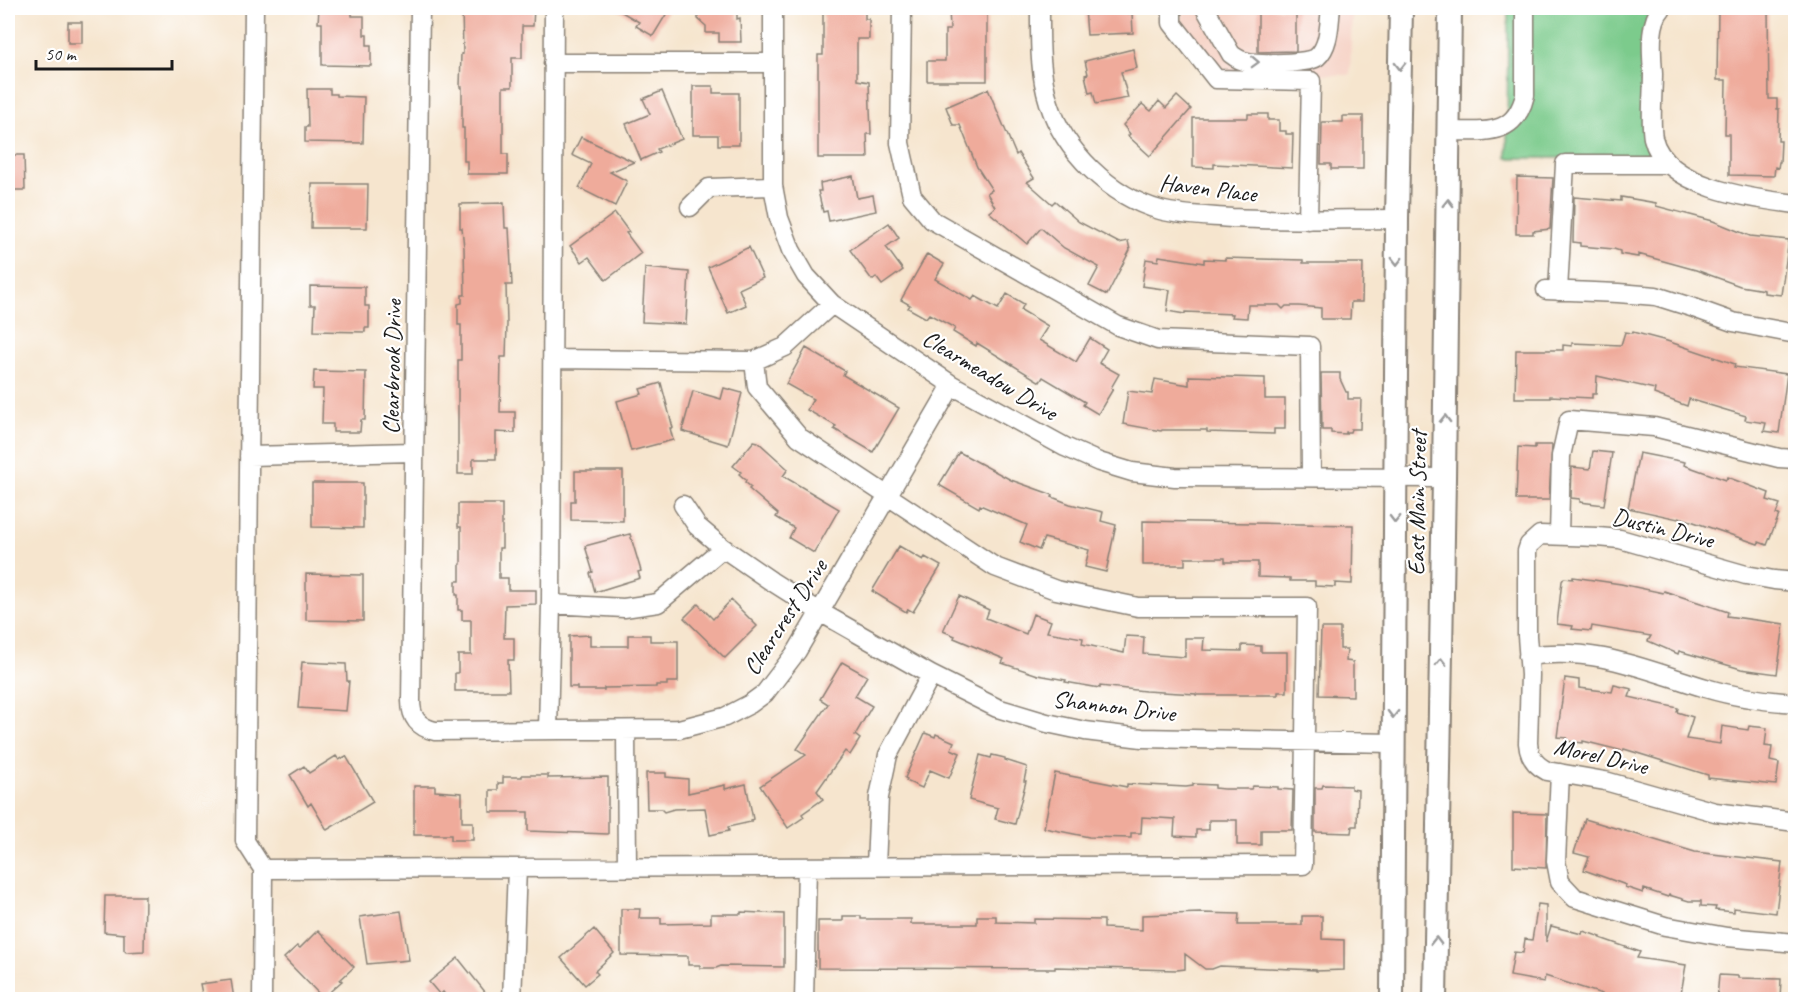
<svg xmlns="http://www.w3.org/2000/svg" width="1803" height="1007" font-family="Caveat,sans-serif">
	<rect width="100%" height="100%" fill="#fff"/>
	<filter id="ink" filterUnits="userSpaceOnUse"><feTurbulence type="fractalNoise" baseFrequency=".0167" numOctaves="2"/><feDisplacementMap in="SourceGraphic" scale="12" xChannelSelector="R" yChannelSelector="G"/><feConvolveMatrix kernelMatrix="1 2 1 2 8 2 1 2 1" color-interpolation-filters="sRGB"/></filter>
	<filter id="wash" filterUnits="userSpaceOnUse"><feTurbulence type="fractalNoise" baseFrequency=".008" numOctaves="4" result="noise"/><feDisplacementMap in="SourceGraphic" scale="24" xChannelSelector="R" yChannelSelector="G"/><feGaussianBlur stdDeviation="1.35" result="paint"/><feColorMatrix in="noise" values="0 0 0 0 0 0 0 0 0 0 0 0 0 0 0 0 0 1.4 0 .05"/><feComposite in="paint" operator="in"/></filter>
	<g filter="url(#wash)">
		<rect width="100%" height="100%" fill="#f6e5ce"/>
		<!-- built -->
		<path fill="#f6d2c5" d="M1182 8H1352L1350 75 1226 74 1182 32Z"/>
		<!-- green -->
		<path fill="#7bcb8c" stroke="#4c7454" stroke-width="1.5" d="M1508 8H1649V158H1507Z"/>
		<g id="blocks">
			<!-- building -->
			<path fill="#efab9b" d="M319 8H352V16H364V35H367V45H371V66L322 65V23H318Z
				M462 8H534L533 26H522V58H512V87H503V154H508V174H467V161H464V128H462V87H460L461 54H463Z
				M615 8H670L653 36 636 26 639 22Z
				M698 8H737V19L740 18 741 42H719V33H706V26L698 19Z
				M823 8H865V19H869V39H857V80L869 82 871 134H867L868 158H818V55H823Z
				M949 8H987V81H927V61H945V30H950Z
				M1085 8H1127V14L1132 13 1133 33 1087 35Z
				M1258 8H1296V51L1258 52Z
				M1718 8H1768L1769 99H1777V109H1779L1778 141H1781L1780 162H1779L1778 168 1775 167 1774 176 1729 175V134H1725L1726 80H1717Z
				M68 22H82V43H68Z
				M1133 49 1137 68 1121 72 1128 98 1096 104 1093 92 1089 93 1085 75 1088 74 1085 61Z
				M693 86H713V93H739V145H718V135H693Z
				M307 89H330V94H337V96L364 97 363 143 305 142V127H308Z
				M988 89 1016 155 1018 153 1034 178 1027 182 1052 204 1055 201 1079 222 1119 243 1128 241 1130 250 1107 295 1089 286 1099 267 1064 248 1041 228 1027 244 989 212 995 207 987 193 992 190 977 167 960 125H953L946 107Z
				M662 91 682 139 657 149 659 152 641 160 626 124 650 114 643 99Z
				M1177 96 1191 109 1150 156 1128 136 1130 134 1123 125 1142 104 1151 111 1159 101 1166 108Z
				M1248 114H1268V120H1279V131H1286V134H1293L1292 168 1214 164V168L1193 167V118H1248Z
				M1343 116H1363V169H1331V164H1321L1322 122H1343Z
				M581 137 634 162 610 172 627 181 615 206 579 188 591 164 572 155Z
				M8 155H24L25 190H8Z
				M853 176 857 198 873 195 876 211 829 221 827 211 823 212 818 191H821L820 183Z
				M1517 177 1553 178 1550 229 1533 231V234H1516Z
				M312 184H368L367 228H311Z
				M1574 197 1621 201V197L1656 203V206L1713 221 1750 236 1789 240 1781 295 1764 293V290L1740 286 1696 270 1638 254V257L1620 254V251L1614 249 1580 246V243L1573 242Z
				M504 203 505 228H509L512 285H506L507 324 506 357H501L500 412H515V433L496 432V459H473V474H458V360H461V325H458V304L462 303V295H465L464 248 462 228H460V204Z
				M615 213 629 232 626 233 641 253 606 280 589 257 582 262 570 246Z
				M889 223 899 238 886 247 903 270 882 285 876 277 872 280 850 250Z
				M749 247 763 278 739 289 746 305 728 313 708 267Z
				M927 254 944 264 935 279 972 300 975 296 998 309 1007 294 1024 304 1021 310 1048 326 1039 340 1076 362 1090 338 1107 349 1099 363 1119 374 1111 388 1113 389 1098 414 1083 405 1085 402 1043 377 1040 382 977 343 976 346 953 332 955 328 929 314 926 318 908 308 910 305 901 300Z
				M1159 256 1204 263V259L1225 260V258L1303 260V263H1363L1362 302H1351L1350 319H1321V308L1299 306H1286L1283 309 1279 305H1248L1247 318 1232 317 1233 314 1185 312V314L1167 311 1170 290 1142 286 1146 259 1158 261Z
				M645 268 689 272 686 324 642 322Z
				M310 286 365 287V306H369V328H365V332L314 331 315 305H310Z
				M1625 332 1632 333 1633 332 1667 341 1735 364 1734 367 1787 374 1779 433 1764 431 1766 423 1745 420 1746 416 1689 399 1687 406 1654 394 1655 389 1597 376 1596 394H1592V398L1550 396V398H1515L1516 350H1563V345L1572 346V343L1621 345Z
				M806 348 845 371 843 375 899 408 873 452 834 429 836 426 807 410 813 399 786 384Z
				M314 371 366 372 365 420H361L360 432H333V424H322L323 389H313Z
				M1321 373H1340V379L1346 392H1348V399H1361L1360 429H1351L1350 432H1346V434L1331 433V430H1322Z
				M1189 376 1265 378V399H1285V429H1274V434L1207 432V430H1162L1161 431 1123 424 1128 391 1152 394 1155 379 1189 385Z
				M661 383 673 428H670L673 440 631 451 617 401 642 394 640 389Z
				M724 388 742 393 728 445 682 431 693 391 721 399Z
				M754 441 758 442 788 469 783 476 839 509 814 553 789 538 794 528 776 517 778 514 749 489 751 487 745 482 746 480 739 474 741 472 733 466Z
				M1535 445H1552L1549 500H1516L1518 447 1535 448Z
				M1593 451 1612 453 1604 505 1580 502V499L1571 498 1572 467 1590 469Z
				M959 452 1011 480 1053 495 1052 497 1070 504 1103 512 1101 521 1116 525 1106 572 1085 567 1089 550 1044 538 1039 550 1020 542 1027 525 980 505 979 508 939 485Z
				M1639 453 1685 462 1684 465 1726 480 1727 477 1769 493 1767 500 1780 504 1776 514 1779 515 1767 545 1759 542 1758 544 1679 517 1678 519 1628 508Z
				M575 471H623V521L571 520V501H575Z
				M312 483H363V528L312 527Z
				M458 504H502V548H499V578H508V590H536V604L505 605 504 638H514V660H508L509 691H455V673H458V655H471V620H462V610H458V595H456V581H460V564H461V527H458Z
				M1143 521 1353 525 1352 584 1335 583V587L1315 586V581H1290V578L1258 577V562H1225V558H1185V565H1143Z
				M630 534 641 571 638 572 640 578 595 592 590 573 593 572 585 546Z
				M899 546 923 560 925 557 941 566 913 612 908 609 906 612 872 591Z
				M306 574 363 575V621L306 620Z
				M1573 577 1621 584 1663 593 1664 591 1728 612 1727 616 1784 624 1777 674 1741 669 1679 651 1678 654 1648 641 1651 636 1592 626 1591 631 1572 629 1573 626 1557 624 1562 581 1564 578 1573 579Z
				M959 596 989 610 986 618 1026 634 1033 614 1051 621 1047 632 1083 638 1082 644 1124 653 1126 636 1144 637 1143 654 1185 657V638H1204L1203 650 1242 651V645L1261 646V652H1287V692H1278V695H1196V694L1145 691 1100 686V688L1065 682 1066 680 1038 675 1002 663 1004 659 954 638 955 636 943 631Z
				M731 600 757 626 725 658 684 618 698 604 713 619Z
				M1321 628H1340V649H1347L1346 661 1353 662V696L1319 695Z
				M590 635V646H628V635H650V641H678V682H667V685H656V687L604 688V690H577V687H569V636Z
				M302 662 346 664 347 681H349L346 711 298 708Z
				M842 662 867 676 855 696 872 706 855 735 860 739 850 755 845 751 817 791 823 799 802 814 804 817 788 828 760 786 806 755 797 749 828 704 820 699Z
				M1565 678 1579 680V688L1612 692 1614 685 1632 689 1629 697 1678 708 1677 712 1693 717 1686 739 1720 744 1722 726 1748 730 1749 726 1767 728 1765 746 1772 747 1770 761 1779 763 1776 785 1708 778V775L1624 749 1623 751 1583 741V743L1566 741 1567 738 1557 737Z
				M925 733 935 737 936 734 954 742 951 749 960 753 949 778 930 770 922 788 906 781 907 779 905 778Z
				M980 755 991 758 992 755 1005 758V760L1027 767 1024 781H1026L1015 824 995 819 998 808 969 800Z
				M336 756 339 760 346 756 373 802 327 830 311 803 308 806 290 775 304 766 309 773Z
				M646 773H666V777L688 779V793L725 785V789L746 784 753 819 751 820V822L728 827 729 831 710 835 705 808 674 809 664 812 661 809H647Z
				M1055 773 1127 787V784L1186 787 1193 786V784L1215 785V788L1224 789H1251L1253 786 1278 787V789L1293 790 1292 830H1261V845H1237V820H1209V830H1196V837L1174 836 1175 819 1142 817 1141 833H1131V838L1089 837 1044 828Z
				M522 775H548V778L608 777V834L528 831V812H490V790H498V783H503V777H522Z
				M1323 785 1351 786V789L1358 790 1357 826H1352L1351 833 1315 832V788H1322Z
				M414 786H435V791L462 793V822H473V840H451V835H414Z
				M1513 813 1547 814 1546 868 1513 866Z
				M1585 819 1695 852 1782 862 1776 913 1734 908V912L1715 910 1716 907 1701 906V901H1689L1669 895 1668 897 1644 889 1643 893 1625 887 1626 885 1584 870 1589 857 1574 853Z
				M105 896H145L144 951 126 952 124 950V934L104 932Z
				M1538 904 1546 905V942L1551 926 1582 934 1583 931 1601 937 1600 938 1640 952 1637 958 1686 965 1680 999H1609L1601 997 1602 994 1545 976 1544 982 1510 976 1514 952 1523 953 1525 939 1532 940Z
				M621 909H640L639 918H661V924L711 923V914H741V912L784 914V967L721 966 716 968H700V965H688V956L621 955Z
				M401 911 409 960 367 964 360 917Z
				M1201 913 1239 914 1238 925H1302V916H1322V939L1344 940V970L1316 971V970L1220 966 1212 969H1205L1185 954V969L1177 970 1055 967V969L818 968V921H843V916H861V919H911V924H977V916H996V922L1034 923V919L1104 920V928L1142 930V915Z
				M594 929 614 953 595 971 598 974 585 985 561 958Z
				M318 930 354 967 340 980 342 981 323 998 284 958 297 946 300 948Z
				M458 958 486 993 478 999H448L443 992 440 995 429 982Z
				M1719 975 1738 976V978L1781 979 1780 999H1717Z
				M231 980 234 999H203L200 984Z"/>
		</g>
	</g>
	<g filter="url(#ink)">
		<use href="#blocks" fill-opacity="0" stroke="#898075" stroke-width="1.5"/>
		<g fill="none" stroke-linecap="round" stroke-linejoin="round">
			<!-- minor casing -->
			<g stroke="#898075" stroke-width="21">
				<path id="minor" d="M254 8 245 841 263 869 262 1000
					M420 8 411 701C411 718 418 727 435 731L679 729 725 717 750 704 765 693 797 651 952 385
					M554 8 551 604 624 608 658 603 723 548
					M773 8V186L779 218 791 250 806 276 832 304 952 385 1065 447 1099 462 1132 472 1175 477 1444 478
					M902 8 900 143 912 196 932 220 1118 326 1158 340 1310 346 1311 477
					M1040 8C1040 40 1039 72 1049 103 1064 151 1110 196 1160 210 1183 216 1209 216 1232 218 1287 221 1342 219 1397 219
					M1172 8V23L1216 79 1311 81 1308 220
					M1205 8 1231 54C1236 58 1241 61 1248 62 1260 64 1309 64 1317 57 1330 46 1329 22 1331 8
					M1662 8C1648 23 1652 54 1653 74 1653 92 1650 122 1653 138 1665 188 1753 199 1796 204
					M553 63H773
					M1449 131C1485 131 1515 137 1525 95V8
					M690 207 709 188 773 186
					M1546 290 1618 293 1656 296 1694 308 1733 322 1796 334
					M1558 291 1565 164H1668
					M552 359 754 361 785 347 832 304
					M249 456 414 452
					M683 505 697 526 723 548 771 581 820 612 931 675 997 708 1047 723 1085 731 1142 738 1393 743
					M1559 535 1561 456 1569 420 1654 427 1779 458 1796 459
					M1796 582 1774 580 1746 575 1620 539 1598 537 1540 535 1529 545 1527 551V636L1530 675 1528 743C1529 757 1535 765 1547 771L1605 781 1715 812 1796 822
					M1528 656C1597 646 1645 670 1709 689 1736 697 1767 701 1796 703
					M548 730 551 604
					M626 731 627 867
					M1560 773 1556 861 1560 882 1575 898 1665 926 1727 937 1796 943
					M876 866 879 797 888 755 931 675
					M263 869 1303 865 1307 607H1138L1056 590 995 567 799 437 757 387 754 361
					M512 1000 517 868
					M804 1000 807 867"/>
			</g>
			<!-- major casing -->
			<g stroke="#898075" stroke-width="26">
				<path id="major" d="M1392 1000 1397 219 1401 8
					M1435 1000 1444 478 1450 8"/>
			</g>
			<!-- minor -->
			<use href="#minor" stroke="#fff" stroke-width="18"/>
			<!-- major -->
			<use href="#major" stroke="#fff" stroke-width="22"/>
		</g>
		<!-- one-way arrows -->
		<defs><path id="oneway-chevron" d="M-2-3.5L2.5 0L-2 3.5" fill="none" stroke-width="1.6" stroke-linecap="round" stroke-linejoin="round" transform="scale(1.5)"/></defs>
		<g stroke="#999">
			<use href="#oneway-chevron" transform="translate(1255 62) rotate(2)"/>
			<use href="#oneway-chevron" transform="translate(1400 66) rotate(91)"/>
			<use href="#oneway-chevron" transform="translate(1448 203) rotate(-89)"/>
			<use href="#oneway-chevron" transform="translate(1397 261) rotate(90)"/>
			<use href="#oneway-chevron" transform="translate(1445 419) rotate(-89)"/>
			<use href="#oneway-chevron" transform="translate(1395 519) rotate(91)"/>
			<use href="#oneway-chevron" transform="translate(1441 662) rotate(-89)"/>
			<use href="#oneway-chevron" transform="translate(1393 714) rotate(91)"/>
			<use href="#oneway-chevron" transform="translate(1436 941) rotate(-89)"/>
		</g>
	</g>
	<g text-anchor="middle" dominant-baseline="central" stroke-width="4.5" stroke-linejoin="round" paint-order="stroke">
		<!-- street labels -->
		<g font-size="24" fill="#1c1c1c" stroke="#fff">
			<text transform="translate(1208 188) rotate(7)">Haven Place</text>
			<text transform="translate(392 367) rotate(-89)">Clearbrook Drive</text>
			<text transform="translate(990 375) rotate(31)">Clearmeadow Drive</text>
			<text transform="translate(1417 503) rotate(-89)">East Main Street</text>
			<text transform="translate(1663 528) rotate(14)">Dustin Drive</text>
			<text transform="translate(785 617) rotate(-57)">Clearcrest Drive</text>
			<text transform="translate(1114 706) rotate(7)">Shannon Drive</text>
			<text transform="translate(1601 756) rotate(13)">Morel Drive</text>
		</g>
	</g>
	<!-- margin -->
	<rect width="1803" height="1007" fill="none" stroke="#fff" stroke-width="30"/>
	<!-- scale -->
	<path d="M36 60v9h136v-9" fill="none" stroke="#1c1c1c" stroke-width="3"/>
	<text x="45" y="60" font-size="18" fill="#1c1c1c" stroke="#ffffff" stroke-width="4.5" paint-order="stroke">50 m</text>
</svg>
